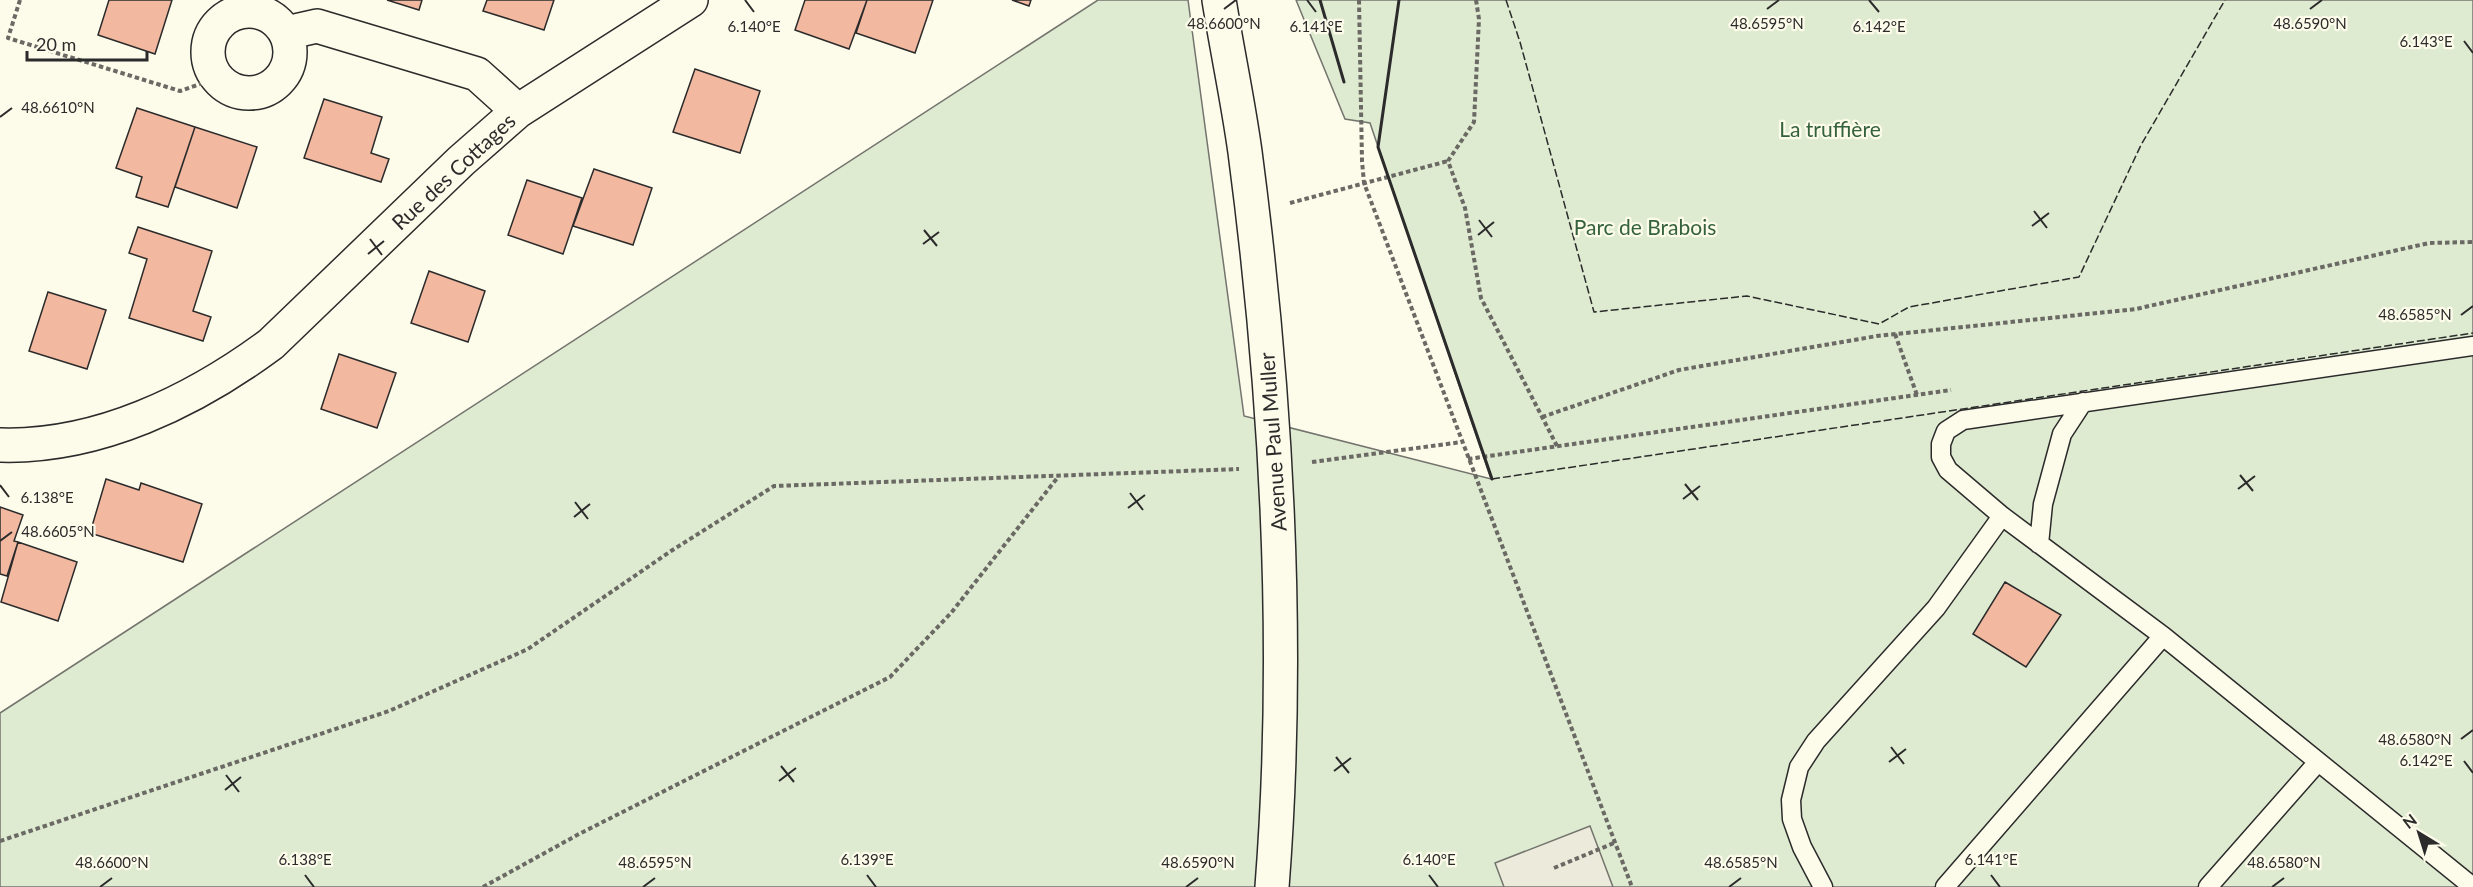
<svg xmlns="http://www.w3.org/2000/svg" width="2473" height="887" font-family="Lato,sans-serif">
	<rect width="100%" height="100%" fill="#fdfbea"/>
	<!-- green -->
	<path fill="#deebd1" stroke="#74746e" stroke-width="1.5" d="M1098 0H1188L1244 416 1491 479 1370 123 1345 119 1296 0H2473V887H0V713Z"/>
	<!-- parking -->
	<path fill="#eceadb" stroke="#74746e" stroke-width="1.5" d="M1590 826 1613 887H1504L1495 863Z"/>
	<!-- building -->
	<path fill="#f2b8a0" stroke="#2b2b2b" stroke-width="1.5" d="M109 0H172L155 54 98 35Z
		M387 0H422L419 10Z
		M487 0H554L544 30 483 11Z
		M805 0H867L849 49 795 30Z
		M867 0H933L915 53 856 33Z
		M1012 0H1031L1029 6Z
		M695 69 760 91 740 153 673 132Z
		M324 99 382 117 371 153 389 159 381 182 304 158Z
		M137 108 195 127 168 207 136 197 142 177 116 168Z
		M195 127 257 147 237 208 175 187Z
		M594 169 652 188 633 245 573 226Z
		M527 180 582 198 563 254 508 235Z
		M138 227 212 251 193 311 211 317 203 341 129 318 147 259 129 253Z
		M429 271 485 291 468 342 411 323Z
		M48 292 106 310 87 369 29 351Z
		M339 354 396 373 377 428 321 409Z
		M106 479 139 490 141 483 202 504 183 562 90 533Z
		M0 507 23 515 14 541 18 542 7 576 0 574Z
		M18 542 77 562 58 621 1 602Z
		M2005 582 2061 615 2026 667 1973 634Z"/>
	<g fill="none" stroke-linecap="round" stroke-linejoin="round">
		<!-- lane casing -->
		<g stroke="#2b2b2b" stroke-width="21">
			<path id="lane" d="M2039 544 2043 504 2062 434 2083 402
				M1823 887 1802 847 1792 819 1791 800 1799 767 1816 741 1936 608 2002 516
				M1945 887 2163 636
				M2208 887 2318 762
				M2473 887 2163 636 2002 516 1948 470 1941 457V444L1946 431 1963 420 2473 346"/>
		</g>
		<!-- street casing -->
		<g stroke="#2b2b2b" stroke-width="36">
			<path id="street" d="M208 52a41 41 0 1 1 82 0a41 41 0 1 1-82 0Z
				M286 33 317 26 477 74 518 111
				M0 445C98 448 194 401 271 344L461 161 518 111 691 0"/>
		</g>
		<!-- secondary casing -->
		<g stroke="#2b2b2b" stroke-width="36">
			<path id="secondary" d="M1219 0C1227 50 1238 101 1245 152 1277 395 1291 642 1272 887"/>
		</g>
		<!-- path -->
		<path stroke="#6a6964" stroke-width="4" stroke-dasharray="4.5 3" stroke-linecap="butt" d="M20 0 8 38 180 91 217 78
			M1359 0 1362 161 1364 183 1632 887
			M1476 0 1479 19 1474 122 1448 161 1465 208 1481 298 1557 446
			M1290 203 1448 161
			M1895 334 1917 395
			M1542 417 1679 370 1877 336 2136 309 2429 243 2473 242
			M1468 459 1951 390
			M1312 462 1462 442
			M0 841 389 711 528 649 671 551 774 486 1239 469
			M1554 868 1614 843
			M483 887 579 834 890 677 951 613 1058 477"/>
		<!-- lane -->
		<use href="#lane" stroke="#fdfbea" stroke-width="18"/>
		<!-- street -->
		<use href="#street" stroke="#fdfbea" stroke-width="33"/>
		<!-- secondary -->
		<use href="#secondary" stroke="#fdfbea" stroke-width="33"/>
		<!-- fence -->
		<path stroke="#2b2b2b" stroke-width="1.5" stroke-dasharray="8 3" stroke-linecap="butt" d="M1506 0 1520 42 1594 312 1747 296 1879 324 1909 307 2079 277 2141 145 2225 0
			M1492 479 2473 333"/>
		<!-- wall -->
		<path stroke="#2b2b2b" stroke-width="3" d="M1320 0 1344 82
			M1399 0 1378 147 1492 479"/>
	</g>
	<!-- ticks -->
	<path fill="none" stroke="#2b2b2b" stroke-width="2" d="M745 0 754 12M1307 0 1316 12M1869 0 1879 12M1224 9 1236 0M1767 9 1779 0M2310 9 2322 0M2464 41 2473 53M0 117 12 108M2034 211 2047 228M1479 220 1492 237M2032 226 2049 213M924 230 937 246M1478 235 1494 222M370 239 382 255M923 244 939 232M368 254 384 241M2461 315 2473 306M2240 475 2253 491M1685 484 1698 500M0 485 9 497M2238 489 2255 476M1130 493 1143 510M1683 499 1700 486M575 502 588 519M1128 508 1145 495M574 517 590 504M0 541 12 532M2461 739 2473 730M1891 747 1904 764M1336 757 1349 773M2464 761 2473 773M1889 762 1906 749M781 766 794 782M1334 771 1351 758M226 775 239 792M779 781 796 768M225 790 241 777M305 875 314 887M867 875 876 887M1429 875 1438 887M1991 875 2000 887M100 887 112 878M643 887 655 878M1186 887 1198 878M1729 887 1741 878M2272 887 2284 878"/>
	<g text-anchor="middle" dominant-baseline="central" stroke-width="4.5" stroke-linejoin="round" paint-order="stroke">
		<!-- park labels -->
		<g font-size="21" fill="#34623c" stroke="#fdfbea">
			<text x="1830" y="128">La truffière</text>
			<text x="1645" y="226">Parc de Brabois</text>
		</g>
		<!-- street labels -->
		<g font-size="21" fill="#2b2b2b" stroke="#fdfbea">
			<text transform="translate(453 171) rotate(-43)">Rue des Cottages</text>
			<text transform="translate(1272 442) rotate(-94)">Avenue Paul Muller</text>
		</g>
	</g>
	<g font-size="15" text-anchor="middle" fill="#2b2b2b" stroke="#fdfbea" stroke-width="4.5" stroke-linejoin="round" paint-order="stroke">
		<text x="1767" y="29">48.6595°N</text>
		<text x="2310" y="29">48.6590°N</text>
		<text x="1224" y="29">48.6600°N</text>
		<text x="1879" y="32">6.142°E</text>
		<text x="754" y="32">6.140°E</text>
		<text x="1316" y="32">6.141°E</text>
		<text x="2426" y="47">6.143°E</text>
		<text x="58" y="113">48.6610°N</text>
		<text x="2415" y="320">48.6585°N</text>
		<text x="47" y="503">6.138°E</text>
		<text x="58" y="537">48.6605°N</text>
		<text x="2415" y="745">48.6580°N</text>
		<text x="2426" y="766">6.142°E</text>
		<text x="305" y="865">6.138°E</text>
		<text x="867" y="865">6.139°E</text>
		<text x="1429" y="865">6.140°E</text>
		<text x="1991" y="865">6.141°E</text>
		<text x="112" y="868">48.6600°N</text>
		<text x="655" y="868">48.6595°N</text>
		<text x="1198" y="868">48.6590°N</text>
		<text x="1741" y="868">48.6585°N</text>
		<text x="2284" y="868">48.6580°N</text>
	</g>
	<!-- north arrow -->
	<g transform="translate(2419 833) rotate(322)" stroke="#fdfbea" stroke-width="4.5" paint-order="stroke">
	<path d="M0-4.5L10 22L0 15L-10 22Z" fill="#2b2b2b"/>
	<text y="-9" font-size="16" font-weight="bold" text-anchor="middle" fill="#2b2b2b">N</text>
	</g>
	<!-- scale -->
	<path d="M27 51v9h120v-9" fill="none" stroke="#2b2b2b" stroke-width="3"/>
	<text x="36" y="51" font-size="18" fill="#2b2b2b" stroke="#fdfbea" stroke-width="4.5" paint-order="stroke">20 m</text>
</svg>
